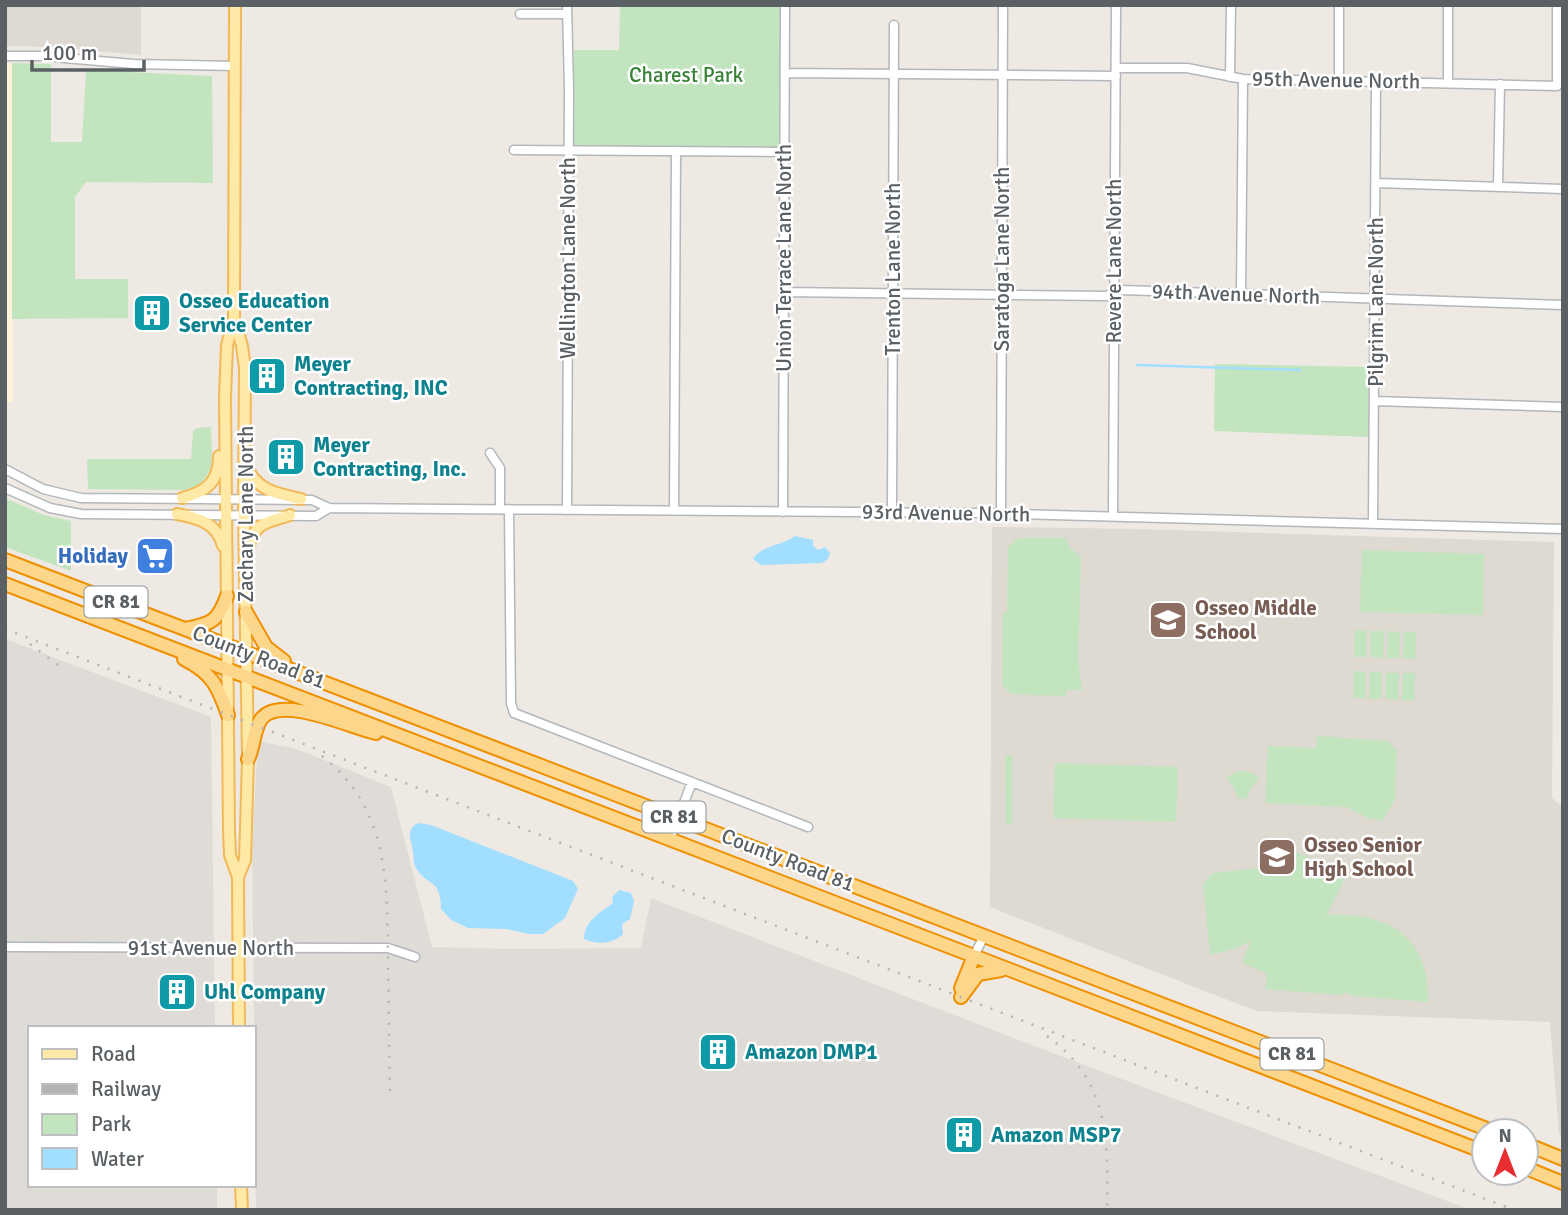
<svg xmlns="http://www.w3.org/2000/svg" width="1568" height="1215" font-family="Signika,sans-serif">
	<rect width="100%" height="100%" fill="#eeeae3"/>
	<!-- commercial -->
	<path fill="#fef2d8" d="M5 63H12L13 402H5Z"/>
	<!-- industrial -->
	<path fill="#dfdcd7" d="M5 639 211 717 215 1028H30V1185H217V1210H5Z
		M258 741 297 749 391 787 432 947 509 949 641 948 651 898 1058 1055 1471 1210H256L252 844Z"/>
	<!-- education -->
	<path fill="#ded9d1" d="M5 5H141V55L51 47 5 46Z
		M992 527 1138 529 1554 542 1552 798 1563 807V1136L1559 1134 1550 1022 1256 1011 990 907Z"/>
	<!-- green -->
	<path fill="#c2e5bf" d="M620 5H781L780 147 574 146V50H619Z
		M12 63 51 64V142H82L86 70 212 76 213 183 86 182 75 197V279H128V318L12 319Z
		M1215 364 1369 367 1368 437 1214 431Z
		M211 427C212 454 218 484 183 490L88 489 87 459H191L193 431 197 428Z
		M5 498 44 515 71 521V571L5 547Z
		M1018 538H1066L1070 548 1081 557 1078 661 1082 690H1066V696L1011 694 1002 685 1003 613H1007L1008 547Z
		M1362 550 1484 554 1483 615 1360 612Z
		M1355 630 1367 631 1366 657H1354Z
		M1371 631H1384L1383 658 1371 657Z
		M1388 631 1400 632 1399 658H1387Z
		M1404 632H1416L1415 659 1403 658Z
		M1354 671 1366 672 1365 698H1353Z
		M1370 672H1382L1381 699H1369Z
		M1386 673H1399L1398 700 1386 699Z
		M1403 673H1415L1414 700H1402Z
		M1317 736 1388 741 1397 751 1395 800 1382 821 1368 818 1346 807 1265 803 1268 746 1316 748Z
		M1005 755H1012V824H1006Z
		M1055 763 1178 767 1176 822 1053 818Z
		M1247 771 1259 777 1248 793 1247 799 1237 798 1236 792 1227 777 1236 772Z
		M1297 852 1346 876 1327 915C1388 912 1430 936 1428 1002L1353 996 1347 992 1340 995 1265 989 1267 974 1242 962 1251 941 1235 949 1210 955 1203 884 1212 873 1283 866 1284 877Z"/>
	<!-- water -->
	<path fill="#a2deff" d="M795 536 813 540V546L818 550 825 547 830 553 828 559 822 563 761 565 753 559C762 545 782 546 795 536Z
		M418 823 431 825 573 881 578 889 565 918 543 934H529L506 929 468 928 451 920 441 909C441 877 427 887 416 868 413 863 414 858 413 852 412 840 404 831 418 823Z
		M619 890 631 893 634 901 630 919 622 924 623 934C614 944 596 945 584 939 584 921 601 912 613 903L612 897Z"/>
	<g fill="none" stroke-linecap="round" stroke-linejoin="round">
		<!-- stream -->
		<path stroke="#a2deff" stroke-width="2.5" d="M1137 365 1300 370"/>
		<!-- minor casing -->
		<g stroke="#b3b6ba" stroke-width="11">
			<path id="minor" d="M520 14H567
				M5 56H41L134 64 235 66
				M1116 68H1187L1243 79 1557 86V5
				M785 73 1116 76
				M1230 77 1231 5
				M1339 80V5
				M1448 83V5
				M514 150 785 152
				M1377 183 1563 189
				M1498 186 1500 84
				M784 292 1106 296 1122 290 1563 305
				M1241 294 1243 79
				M1375 401 1563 407
				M490 453 500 468V509
				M5 469 43 489 81 498 312 500 329 508 984 513 1563 529
				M5 488 50 508 81 514 316 516 329 508
				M509 509 511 703 514 713 808 827
				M567 510 569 90 567 5
				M674 511 676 151
				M783 512 785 5
				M892 512 894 25
				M1001 513 1003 5
				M1113 516 1116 5
				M1373 523 1376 81
				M670 839 692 782
				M5 947 388 948 415 957
				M974 956 984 936"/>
		</g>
		<!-- major casing -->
		<g stroke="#f1b959" stroke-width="14">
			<path id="major" d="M235 5 234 319 227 345 225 398 229 831 230 855 238 877 239 1028
				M235 321 242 346 245 368 244 514 248 759 245 860 238 877
				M247 467C257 491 278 494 301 499
				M182 498C206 492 219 482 219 456
				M177 514C199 518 217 523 223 546
				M248 548C256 520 267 523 290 515
				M241 1185 242 1210"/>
		</g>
		<!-- highway casing -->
		<g stroke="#f09001" stroke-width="16">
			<path id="highway" d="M5 560 1492 1131
				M5 584 1484 1152
				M246 612 266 647 284 661
				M185 629C212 624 218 621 227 596
				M184 659C212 673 218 686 228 715
				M248 759C254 747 254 727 262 718 282 695 350 727 376 733
				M961 988 974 956
				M961 997 978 974 1001 970
				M1526 1144 1563 1159
				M1526 1168 1563 1183"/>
		</g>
		<!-- minor -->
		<use href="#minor" stroke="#fff" stroke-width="8"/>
		<!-- major -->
		<use href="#major" stroke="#ffe9a7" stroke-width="10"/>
		<!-- highway -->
		<use href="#highway" stroke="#fcd68b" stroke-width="12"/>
		<!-- rail -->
		<path stroke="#b2b3b4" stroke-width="2.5" stroke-dasharray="2 9" stroke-linecap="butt" d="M5 629 1514 1210
			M30 644 58 665
			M322 756C391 810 387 887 388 966 389 1009 389 1052 390 1094
			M1047 1036C1110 1082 1108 1139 1107 1210"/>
	</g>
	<!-- icons -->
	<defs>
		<g id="building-square" transform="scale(2.0125)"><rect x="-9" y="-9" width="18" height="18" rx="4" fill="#0f9aa8" stroke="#fff"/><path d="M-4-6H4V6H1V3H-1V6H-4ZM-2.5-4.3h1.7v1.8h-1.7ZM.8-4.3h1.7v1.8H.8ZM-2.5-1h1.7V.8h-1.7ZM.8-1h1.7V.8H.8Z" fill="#fff"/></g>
		<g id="supermarket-square" transform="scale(2.0125)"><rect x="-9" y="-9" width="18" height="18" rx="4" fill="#3f7fe0" stroke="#fff"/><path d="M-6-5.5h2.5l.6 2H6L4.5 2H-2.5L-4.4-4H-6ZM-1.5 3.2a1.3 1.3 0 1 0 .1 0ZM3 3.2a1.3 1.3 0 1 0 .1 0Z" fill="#fff"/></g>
		<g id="school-square" transform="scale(2.0125)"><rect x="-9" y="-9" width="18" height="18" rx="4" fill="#8d6e63" stroke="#fff"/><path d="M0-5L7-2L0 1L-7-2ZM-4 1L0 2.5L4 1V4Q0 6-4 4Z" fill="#fff"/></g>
	</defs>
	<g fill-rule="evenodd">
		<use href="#building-square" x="152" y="313"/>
		<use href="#building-square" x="267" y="376"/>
		<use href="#building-square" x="286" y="457"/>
		<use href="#supermarket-square" x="155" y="556"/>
		<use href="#school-square" x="1168" y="620"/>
		<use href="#school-square" x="1277" y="857"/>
		<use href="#building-square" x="177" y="992"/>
		<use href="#building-square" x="718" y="1052"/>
		<use href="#building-square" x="964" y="1135"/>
	</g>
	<g text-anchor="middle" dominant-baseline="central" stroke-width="5" stroke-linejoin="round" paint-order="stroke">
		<!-- shield labels -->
		<g fill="#fff" stroke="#8c9092" stroke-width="2">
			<rect x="84.5" y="586.5" width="63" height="31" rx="5"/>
			<rect x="642.5" y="801.5" width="63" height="31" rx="5"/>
			<rect x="1260.5" y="1038.5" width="63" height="31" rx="5"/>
		</g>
		<g font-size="19" font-weight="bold" fill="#5b6064">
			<text x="116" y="602">CR 81</text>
			<text x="674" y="817">CR 81</text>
			<text x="1292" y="1054">CR 81</text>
		</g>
		<!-- park labels -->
		<g font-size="21" fill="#378234" stroke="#fff">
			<text x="686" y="75">Charest Park</text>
		</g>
		<!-- street labels -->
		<g font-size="21" fill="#5b6064" stroke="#fff">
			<text transform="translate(1336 80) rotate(1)">95th Avenue North</text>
			<text transform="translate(568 258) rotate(-90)">Wellington Lane North</text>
			<text transform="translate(784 258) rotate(-90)">Union Terrace Lane North</text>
			<text transform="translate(1002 259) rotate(-90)">Saratoga Lane North</text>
			<text transform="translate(1114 261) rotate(-90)">Revere Lane North</text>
			<text transform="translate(893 269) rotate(-90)">Trenton Lane North</text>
			<text transform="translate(1236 294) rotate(2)">94th Avenue North</text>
			<text transform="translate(1376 302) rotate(-90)">Pilgrim Lane North</text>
			<text transform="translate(946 513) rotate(1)">93rd Avenue North</text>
			<text transform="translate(246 514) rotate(-90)">Zachary Lane North</text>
			<text transform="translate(259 657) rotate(21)">County Road 81</text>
			<text transform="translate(788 860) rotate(21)">County Road 81</text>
			<text x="211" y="948">91st Avenue North</text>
		</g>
		<!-- culture labels -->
		<g font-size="21" font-weight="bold" fill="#0d838f" stroke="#fff" text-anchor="start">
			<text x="179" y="301">Osseo Education<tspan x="179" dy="24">Service Center</tspan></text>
			<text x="294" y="364">Meyer<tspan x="294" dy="24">Contracting, INC</tspan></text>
			<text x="313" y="445">Meyer<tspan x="313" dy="24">Contracting, Inc.</tspan></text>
			<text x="204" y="992">Uhl Company</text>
			<text x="745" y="1052">Amazon DMP1</text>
			<text x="991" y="1135">Amazon MSP7</text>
		</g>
		<!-- shop labels -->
		<g font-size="21" font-weight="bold" fill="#366cbe" stroke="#fff" text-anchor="end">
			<text x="128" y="556">Holiday</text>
		</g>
		<!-- education labels -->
		<g font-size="21" font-weight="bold" fill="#785e54" stroke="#fff" text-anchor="start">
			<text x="1195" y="608">Osseo Middle<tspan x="1195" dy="24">School</tspan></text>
			<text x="1304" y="845">Osseo Senior<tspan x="1304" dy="24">High School</tspan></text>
		</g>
	</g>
	<!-- border -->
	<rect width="1568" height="1215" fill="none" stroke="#5b6064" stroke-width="14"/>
	<!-- legend -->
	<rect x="28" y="1026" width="228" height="161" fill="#ffffff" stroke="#bdbfc1" stroke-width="2"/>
	<rect x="42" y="1049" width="35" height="10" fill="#ffe9a7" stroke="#bdbfc1" stroke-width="2"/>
	<text x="91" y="1061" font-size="21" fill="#5b6064">Road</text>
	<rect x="42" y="1084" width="35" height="10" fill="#b2b3b4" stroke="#bdbfc1" stroke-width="2"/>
	<text x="91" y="1096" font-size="21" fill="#5b6064">Railway</text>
	<rect x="42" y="1114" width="35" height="21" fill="#c2e5bf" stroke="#bdbfc1" stroke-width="2"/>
	<text x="91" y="1131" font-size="21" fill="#5b6064">Park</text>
	<rect x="42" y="1148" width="35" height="21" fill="#a2deff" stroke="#bdbfc1" stroke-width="2"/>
	<text x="91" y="1166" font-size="21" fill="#5b6064">Water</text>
	<!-- north arrow -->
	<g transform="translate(1505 1152)"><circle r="33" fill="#ffffff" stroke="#bdbfc1" stroke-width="2"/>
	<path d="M0-5L12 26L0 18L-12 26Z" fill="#e82e30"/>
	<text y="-10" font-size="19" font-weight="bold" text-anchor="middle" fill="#5b6064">N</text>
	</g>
	<!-- scale -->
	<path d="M32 60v10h112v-10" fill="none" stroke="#5b6064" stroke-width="3.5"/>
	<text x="42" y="60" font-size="21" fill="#5b6064" stroke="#ffffff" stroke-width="5" paint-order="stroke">100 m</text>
</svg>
